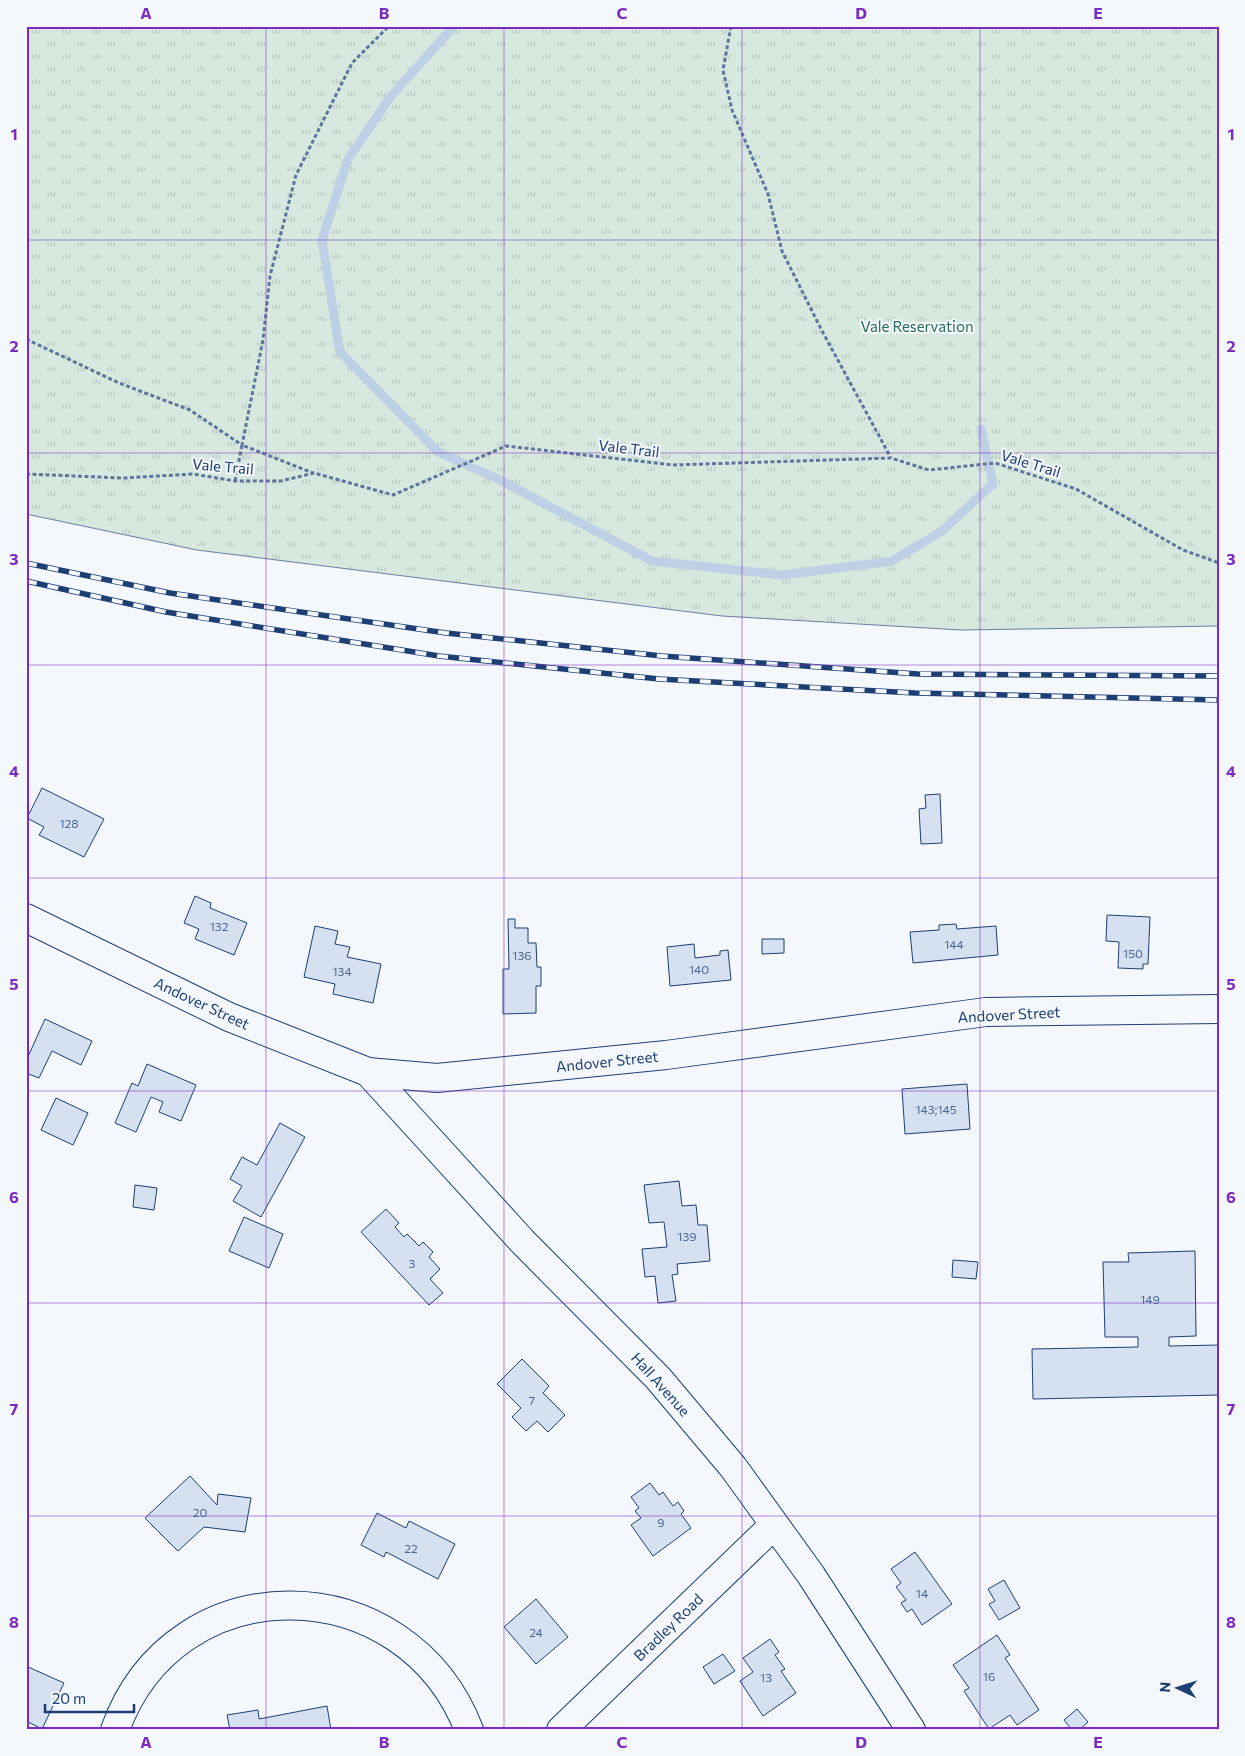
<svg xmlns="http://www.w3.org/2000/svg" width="1245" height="1756" font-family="Commissioner,sans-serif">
	<defs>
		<pattern id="park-tufts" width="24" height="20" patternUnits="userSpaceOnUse" patternTransform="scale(1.25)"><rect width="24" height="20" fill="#d7e8df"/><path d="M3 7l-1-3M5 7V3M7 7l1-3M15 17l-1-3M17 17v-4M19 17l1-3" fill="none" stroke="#b8c8c3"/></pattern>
	</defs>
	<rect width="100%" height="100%" fill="#f4f7fb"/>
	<!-- park -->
	<path fill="url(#park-tufts)" stroke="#687fa3" d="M26 26H1219V626L961 630 722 616 197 550 26 514Z"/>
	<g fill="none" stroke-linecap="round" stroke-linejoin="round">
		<!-- stream -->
		<path stroke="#bed0e5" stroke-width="9" d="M454 26 391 96 348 159 322 240 340 352 438 452 498 479 652 561 783 575 892 561 942 531 993 484 981 429"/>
	</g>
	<!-- building -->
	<path fill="#d5e0f0" stroke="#1d3f73" d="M42 788 104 819 84 857 39 835 44 827 27 818Z
		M940 794 942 843 921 844 919 809 926 808 925 795Z
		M195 896 211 903 210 908 247 923 234 955 195 939 199 929 184 923Z
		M1107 915 1150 917 1148 964H1143V969L1118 968 1119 942 1106 941Z
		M508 919H515V928H528V943H536L537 967H541V986H536V1013L503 1014V969H509Z
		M956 924 957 929 996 926 998 955 913 963 910 932 939 930V925Z
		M315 926 338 931 335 944 350 947 347 957 381 964 373 1003 333 994 335 984 304 977Z
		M762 939H784V953L762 954Z
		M694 944 695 958 720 955V951L728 950 731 980 670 986 667 947Z
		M45 1019 92 1041 81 1065 52 1051 39 1078 26 1073V1061Z
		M147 1064 196 1085 181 1121 159 1112 163 1102 151 1097 136 1132 115 1123 132 1083 138 1086Z
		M967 1084 970 1129 905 1134 902 1089Z
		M56 1098 88 1113 73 1145 41 1130Z
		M280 1123 305 1137 261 1217 233 1201 242 1186 230 1179 242 1157 257 1165Z
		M679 1181 682 1206 696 1205 698 1225H707L710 1261 677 1264 678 1274 672 1275 676 1301 658 1303 655 1276 645 1277 642 1249 667 1247 664 1222 649 1223 644 1185Z
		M135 1185 157 1188 154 1210 133 1207Z
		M386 1209 399 1223 395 1227 404 1237 407 1234 419 1246 423 1242 433 1252 429 1257 440 1269 430 1279 443 1293 429 1305 361 1232Z
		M244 1217 283 1234 269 1268 229 1251Z
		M1195 1251 1196 1336 1169 1337V1346L1219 1345V1395L1033 1399 1032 1349 1138 1347V1337H1105L1103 1262H1129L1128 1253Z
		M953 1260 978 1262 976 1279 952 1277Z
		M522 1359 549 1386 543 1393 565 1415 548 1432 537 1421 526 1431 512 1417 521 1408 497 1384Z
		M190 1476 217 1505 218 1494 251 1498 245 1532 204 1527 178 1551 145 1518Z
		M650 1483 659 1495 663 1492 673 1506 678 1502 684 1511 681 1514 691 1528 653 1556 631 1525 641 1518 635 1511 639 1508 631 1497Z
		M377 1513 406 1528 409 1521 455 1544 438 1579 386 1552 384 1557 361 1545Z
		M915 1552 952 1604 922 1625 912 1609 907 1612 901 1603 906 1600 896 1587 901 1583 891 1569Z
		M1004 1580 1020 1608 999 1620 989 1604 995 1601 988 1589Z
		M536 1599 568 1637 536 1664 504 1627Z
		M997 1635 1010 1655 1005 1658 1039 1710 1017 1725 1010 1715 989 1729 964 1691 969 1688 953 1665Z
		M770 1639 779 1652 775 1655 785 1669 781 1671 796 1693 763 1716 740 1681 753 1672 743 1658Z
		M723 1654 735 1671 714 1684 703 1667Z
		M26 1666 64 1683 42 1729 26 1721Z
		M327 1706 331 1730H230L227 1715 258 1710 259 1719Z
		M1077 1709 1088 1722 1079 1730H1072L1064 1720Z"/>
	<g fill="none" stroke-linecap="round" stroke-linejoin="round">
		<!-- minor casing -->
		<g stroke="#1d3f73" stroke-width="30">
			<path id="minor" d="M368 1072 522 1241 658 1378 733 1467 811 1575 911 1730
				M115 1730C175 1562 406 1566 469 1730
				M561 1730 774 1525"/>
		</g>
		<!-- major casing -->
		<g stroke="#1d3f73" stroke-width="30">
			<path id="major" d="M26 918 229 1017 368 1072 437 1078 666 1055 986 1012 1219 1009"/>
		</g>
		<!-- path -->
		<path stroke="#5e769c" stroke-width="3" stroke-dasharray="4 2.5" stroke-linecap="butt" d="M731 26 723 70 732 110 768 194 782 251 821 329 891 458
			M26 339 119 383 190 410 242 445 263 340 270 276 296 175 352 63 389 26
			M26 474 123 478 193 474 235 481H281L314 473 393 495 506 446 673 465 891 458 929 470 995 463 1076 489 1183 550 1219 563
			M235 481 242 445 313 473"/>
		<!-- minor -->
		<use href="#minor" stroke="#f4f7fb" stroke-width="28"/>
		<!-- major -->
		<use href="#major" stroke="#f4f7fb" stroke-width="28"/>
		<!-- rail casing -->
		<g stroke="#1d3f73" stroke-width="5.5">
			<path id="rail" d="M26 563 170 593 446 633 662 656 918 674 1219 676
				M26 581 166 612 439 656 659 679 915 693 1219 700"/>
		</g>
		<!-- rail -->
		<use href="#rail" stroke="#f4f7fb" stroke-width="4" stroke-dasharray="11" stroke-linecap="butt"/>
	</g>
	<!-- grid -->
	<path fill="none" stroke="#7b2cbf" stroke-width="1" stroke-opacity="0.55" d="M266 26V1730M504 26V1730M742 26V1730M980 26V1730M26 240H1219M26 453H1219M26 665H1219M26 878H1219M26 1091H1219M26 1303H1219M26 1516H1219"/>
	<g text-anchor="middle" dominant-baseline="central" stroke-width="4" stroke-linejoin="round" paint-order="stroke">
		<!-- number labels -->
		<g font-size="12" fill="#4b6792">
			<text x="69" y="823">128</text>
			<text x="219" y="926">132</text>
			<text x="954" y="944">144</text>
			<text x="1133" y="953">150</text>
			<text x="522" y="955">136</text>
			<text x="699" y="969">140</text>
			<text x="342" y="971">134</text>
			<text x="936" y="1109">143;145</text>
			<text x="687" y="1236">139</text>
			<text x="412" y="1263">3</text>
			<text x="1150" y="1299">149</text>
			<text x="532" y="1400">7</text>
			<text x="200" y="1512">20</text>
			<text x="661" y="1522">9</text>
			<text x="411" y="1548">22</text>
			<text x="922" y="1593">14</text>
			<text x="536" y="1632">24</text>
			<text x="989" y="1676">16</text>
			<text x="766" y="1677">13</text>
		</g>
		<!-- park labels -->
		<g font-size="15" fill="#2c6c60" stroke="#f4f7fb">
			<text x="917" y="326">Vale Reservation</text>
		</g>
		<!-- street labels -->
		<g font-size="15" fill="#1d3f73" stroke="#f4f7fb">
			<text transform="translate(629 448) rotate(7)">Vale Trail</text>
			<text transform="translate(1031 463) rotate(17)">Vale Trail</text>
			<text transform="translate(223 466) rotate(5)">Vale Trail</text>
			<text transform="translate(202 1003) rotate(25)">Andover Street</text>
			<text transform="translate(1009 1014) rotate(-3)">Andover Street</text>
			<text transform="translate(607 1061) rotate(-6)">Andover Street</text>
			<text transform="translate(661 1384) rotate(48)">Hall Avenue</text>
			<text transform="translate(668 1627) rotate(-44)">Bradley Road</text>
		</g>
	</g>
	<!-- border -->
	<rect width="1245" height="1756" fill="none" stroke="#f4f7fb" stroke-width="55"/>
	<!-- north arrow -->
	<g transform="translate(1178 1688) rotate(274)" stroke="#f4f7fb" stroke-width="4" paint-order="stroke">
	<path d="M0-4L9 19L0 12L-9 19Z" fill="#1d3f73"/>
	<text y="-8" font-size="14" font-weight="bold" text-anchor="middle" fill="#1d3f73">N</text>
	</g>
	<!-- scale -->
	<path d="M45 1704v8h89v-8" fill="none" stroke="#1d3f73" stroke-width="2.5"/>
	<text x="52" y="1704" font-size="15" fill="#1d3f73" stroke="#f4f7fb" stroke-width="4" paint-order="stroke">20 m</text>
	<rect x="28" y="28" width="1190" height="1700" fill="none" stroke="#7b2cbf" stroke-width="2"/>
	<g font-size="16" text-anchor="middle" font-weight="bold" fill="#7b2cbf">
		<text x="146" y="19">A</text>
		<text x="384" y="19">B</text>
		<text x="622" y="19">C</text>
		<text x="861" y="19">D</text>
		<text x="1098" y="19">E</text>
		<text x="14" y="140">1</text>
		<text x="1231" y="140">1</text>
		<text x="14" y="352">2</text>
		<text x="1231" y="352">2</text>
		<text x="14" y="565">3</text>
		<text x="1231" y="565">3</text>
		<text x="14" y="777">4</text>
		<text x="1231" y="777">4</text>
		<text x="14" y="990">5</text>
		<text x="1231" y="990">5</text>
		<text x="14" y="1203">6</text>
		<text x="1231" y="1203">6</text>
		<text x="14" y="1415">7</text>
		<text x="1231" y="1415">7</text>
		<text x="14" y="1628">8</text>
		<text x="1231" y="1628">8</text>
		<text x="146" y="1748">A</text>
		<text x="384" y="1748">B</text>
		<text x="622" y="1748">C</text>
		<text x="861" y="1748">D</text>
		<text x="1098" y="1748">E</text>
	</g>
</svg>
